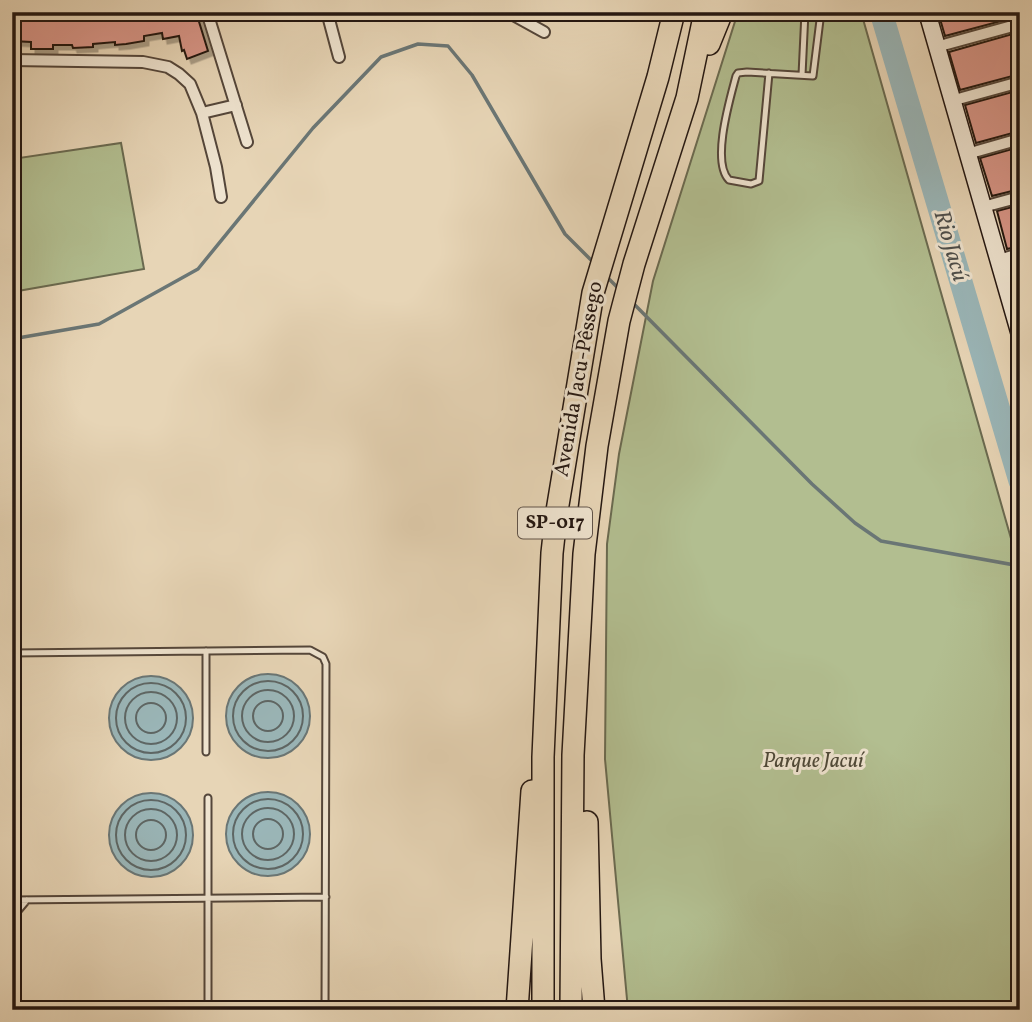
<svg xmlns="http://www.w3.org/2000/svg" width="1032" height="1022" font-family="Vollkorn,serif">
	<defs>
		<filter id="shadow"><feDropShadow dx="4.5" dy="4.5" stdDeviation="0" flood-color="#0004"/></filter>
	</defs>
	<rect width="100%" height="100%" fill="#e7d5b6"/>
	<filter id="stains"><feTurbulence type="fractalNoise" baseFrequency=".00286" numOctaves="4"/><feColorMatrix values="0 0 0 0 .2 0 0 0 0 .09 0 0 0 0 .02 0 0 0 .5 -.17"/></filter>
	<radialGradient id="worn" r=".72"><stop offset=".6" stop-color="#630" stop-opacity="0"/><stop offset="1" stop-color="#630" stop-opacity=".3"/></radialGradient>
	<!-- green -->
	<path fill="#b2be90" stroke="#6a6a50" stroke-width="2" d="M738 12H861L1012 542 1020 571V1010H628L605 759 607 544 619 454 653 281Z
		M121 143 144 269 12 292V159Z"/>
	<!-- water -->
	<path fill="#9ab6b8" stroke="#6a7675" stroke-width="2" d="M226 716a42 42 0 1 1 84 0a42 42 0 1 1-84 0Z
		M109 718a42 42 0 1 1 84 0a42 42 0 1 1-84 0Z
		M226 834a42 42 0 1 1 84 0a42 42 0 1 1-84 0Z
		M109 835a42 42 0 1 1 84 0a42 42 0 1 1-84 0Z"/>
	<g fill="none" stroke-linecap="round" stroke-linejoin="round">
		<!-- shore -->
		<path stroke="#5e6664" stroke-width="2" d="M233 716a35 35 0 1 1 70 0a35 35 0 1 1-70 0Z
			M116 718a35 35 0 1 1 70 0a35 35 0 1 1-70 0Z
			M242 716a26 26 0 1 1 52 0a26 26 0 1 1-52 0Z
			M125 718a26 26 0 1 1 52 0a26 26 0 1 1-52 0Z
			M253 716a15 15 0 1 1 30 0a15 15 0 1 1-30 0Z
			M136 718a15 15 0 1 1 30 0a15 15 0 1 1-30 0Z
			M233 834a35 35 0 1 1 70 0a35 35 0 1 1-70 0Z
			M116 835a35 35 0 1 1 70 0a35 35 0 1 1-70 0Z
			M242 834a26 26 0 1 1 52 0a26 26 0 1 1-52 0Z
			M125 835a26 26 0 1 1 52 0a26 26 0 1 1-52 0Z
			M253 834a15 15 0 1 1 30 0a15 15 0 1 1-30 0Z
			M136 835a15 15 0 1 1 30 0a15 15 0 1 1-30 0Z"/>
		<!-- stream -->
		<path stroke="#6a7675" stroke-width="3.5" d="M606 276 618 288
			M631 301 812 484 855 523 881 541 1020 566
			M12 339 99 324 198 269 313 128 381 57 418 44 448 46 472 75 565 234 594 263"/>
		<!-- river -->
		<path stroke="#9ab6b8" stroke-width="23" d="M881 12 1020 481"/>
	</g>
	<!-- building -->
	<path fill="#d89587" stroke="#231611" stroke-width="2" filter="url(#shadow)" d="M12 12H196L208 51 187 59 184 50 182 51 179 36 163 39 162 33 144 36V41L126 44 115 45V42L93 44V47L73 48 72 45H53V49H31V42L12 41Z
		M938 12H1020V16L945 36Z
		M1020 32V74L960 90 949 52Z
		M1020 90V131L976 143 965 105Z
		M1020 147V189L992 196 980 158Z
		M1020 205V246L1007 249 997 211Z"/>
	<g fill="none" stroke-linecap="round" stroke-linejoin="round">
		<!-- lane casing -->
		<g stroke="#54463a" stroke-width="9">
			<path id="lane" d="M769 73 759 181 751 184 729 180C711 162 730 99 736 76L738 73 747 72 813 76 821 12
				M802 75 805 12
				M206 651V752
				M12 653 310 650 323 657 326 664 325 1010
				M208 798V1010
				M12 900 326 897
				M12 918 27 900"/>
		</g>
		<!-- street casing -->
		<g stroke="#54463a" stroke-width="14">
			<path id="street" d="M207 12 247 142
				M327 12 339 57
				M508 12 544 32
				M936 47 1020 24
				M12 60 143 62 168 67 179 74 190 84 202 113 216 167 221 197
				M951 101 1020 82
				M202 113 236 105
				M967 154 1020 139
				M983 207 1020 197
				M998 260 1020 254
				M999 263 1020 269"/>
		</g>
		<!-- secondary casing -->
		<g stroke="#231611" stroke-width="19">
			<path id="secondary" d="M927 12 1020 335"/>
		</g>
		<!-- highway casing -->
		<g stroke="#231611" stroke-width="24">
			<path id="highway" d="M709 44 722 12
				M587 822 590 959 594 1010
				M517 1010 532 791
				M543 1010V757L552 553 556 517 593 293 658 77 674 12
				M571 1010 573 755 584 554 597 446 619 321 634 264 687 98 705 12"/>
		</g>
		<!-- lane -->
		<use href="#lane" stroke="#efe4d0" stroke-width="5"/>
		<!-- street -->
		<use href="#street" stroke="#efe4d0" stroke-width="10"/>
		<!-- secondary -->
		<use href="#secondary" stroke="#efe4d0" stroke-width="16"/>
		<!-- highway -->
		<use href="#highway" stroke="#e7d5b6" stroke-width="21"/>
	</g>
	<g text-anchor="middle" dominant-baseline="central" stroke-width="6" stroke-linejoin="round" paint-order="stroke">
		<!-- shield labels -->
		<rect fill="#efe4d0" stroke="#60544a" stroke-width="2" x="518" y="507.5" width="74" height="31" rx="5"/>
		<g font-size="19" font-weight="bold" fill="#231611">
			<text x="555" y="523">SP-017</text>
		</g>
		<!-- street labels -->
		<g font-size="21" fill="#231611" stroke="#efe4d0">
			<text transform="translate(579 379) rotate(-80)">Avenida Jacu-Pêssego</text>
		</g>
		<!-- park labels -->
		<g font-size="21" font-style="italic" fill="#4e4837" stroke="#efe4d0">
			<text x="813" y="761">Parque Jacuí</text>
		</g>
		<!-- water labels -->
		<g font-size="23" font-style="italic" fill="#4d4e4b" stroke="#efe4d0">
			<text transform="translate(950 246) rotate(74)">Rio Jacú</text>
		</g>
	</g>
	<!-- margin -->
	<rect width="1032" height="1022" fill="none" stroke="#e7d5b6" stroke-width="42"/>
	<rect x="14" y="14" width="1004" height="994" fill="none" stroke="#231611" stroke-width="3.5"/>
	<rect x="21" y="21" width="990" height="980" fill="none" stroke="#231611" stroke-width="2"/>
	<rect width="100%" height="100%" filter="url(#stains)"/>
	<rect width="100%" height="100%" fill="url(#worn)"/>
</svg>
